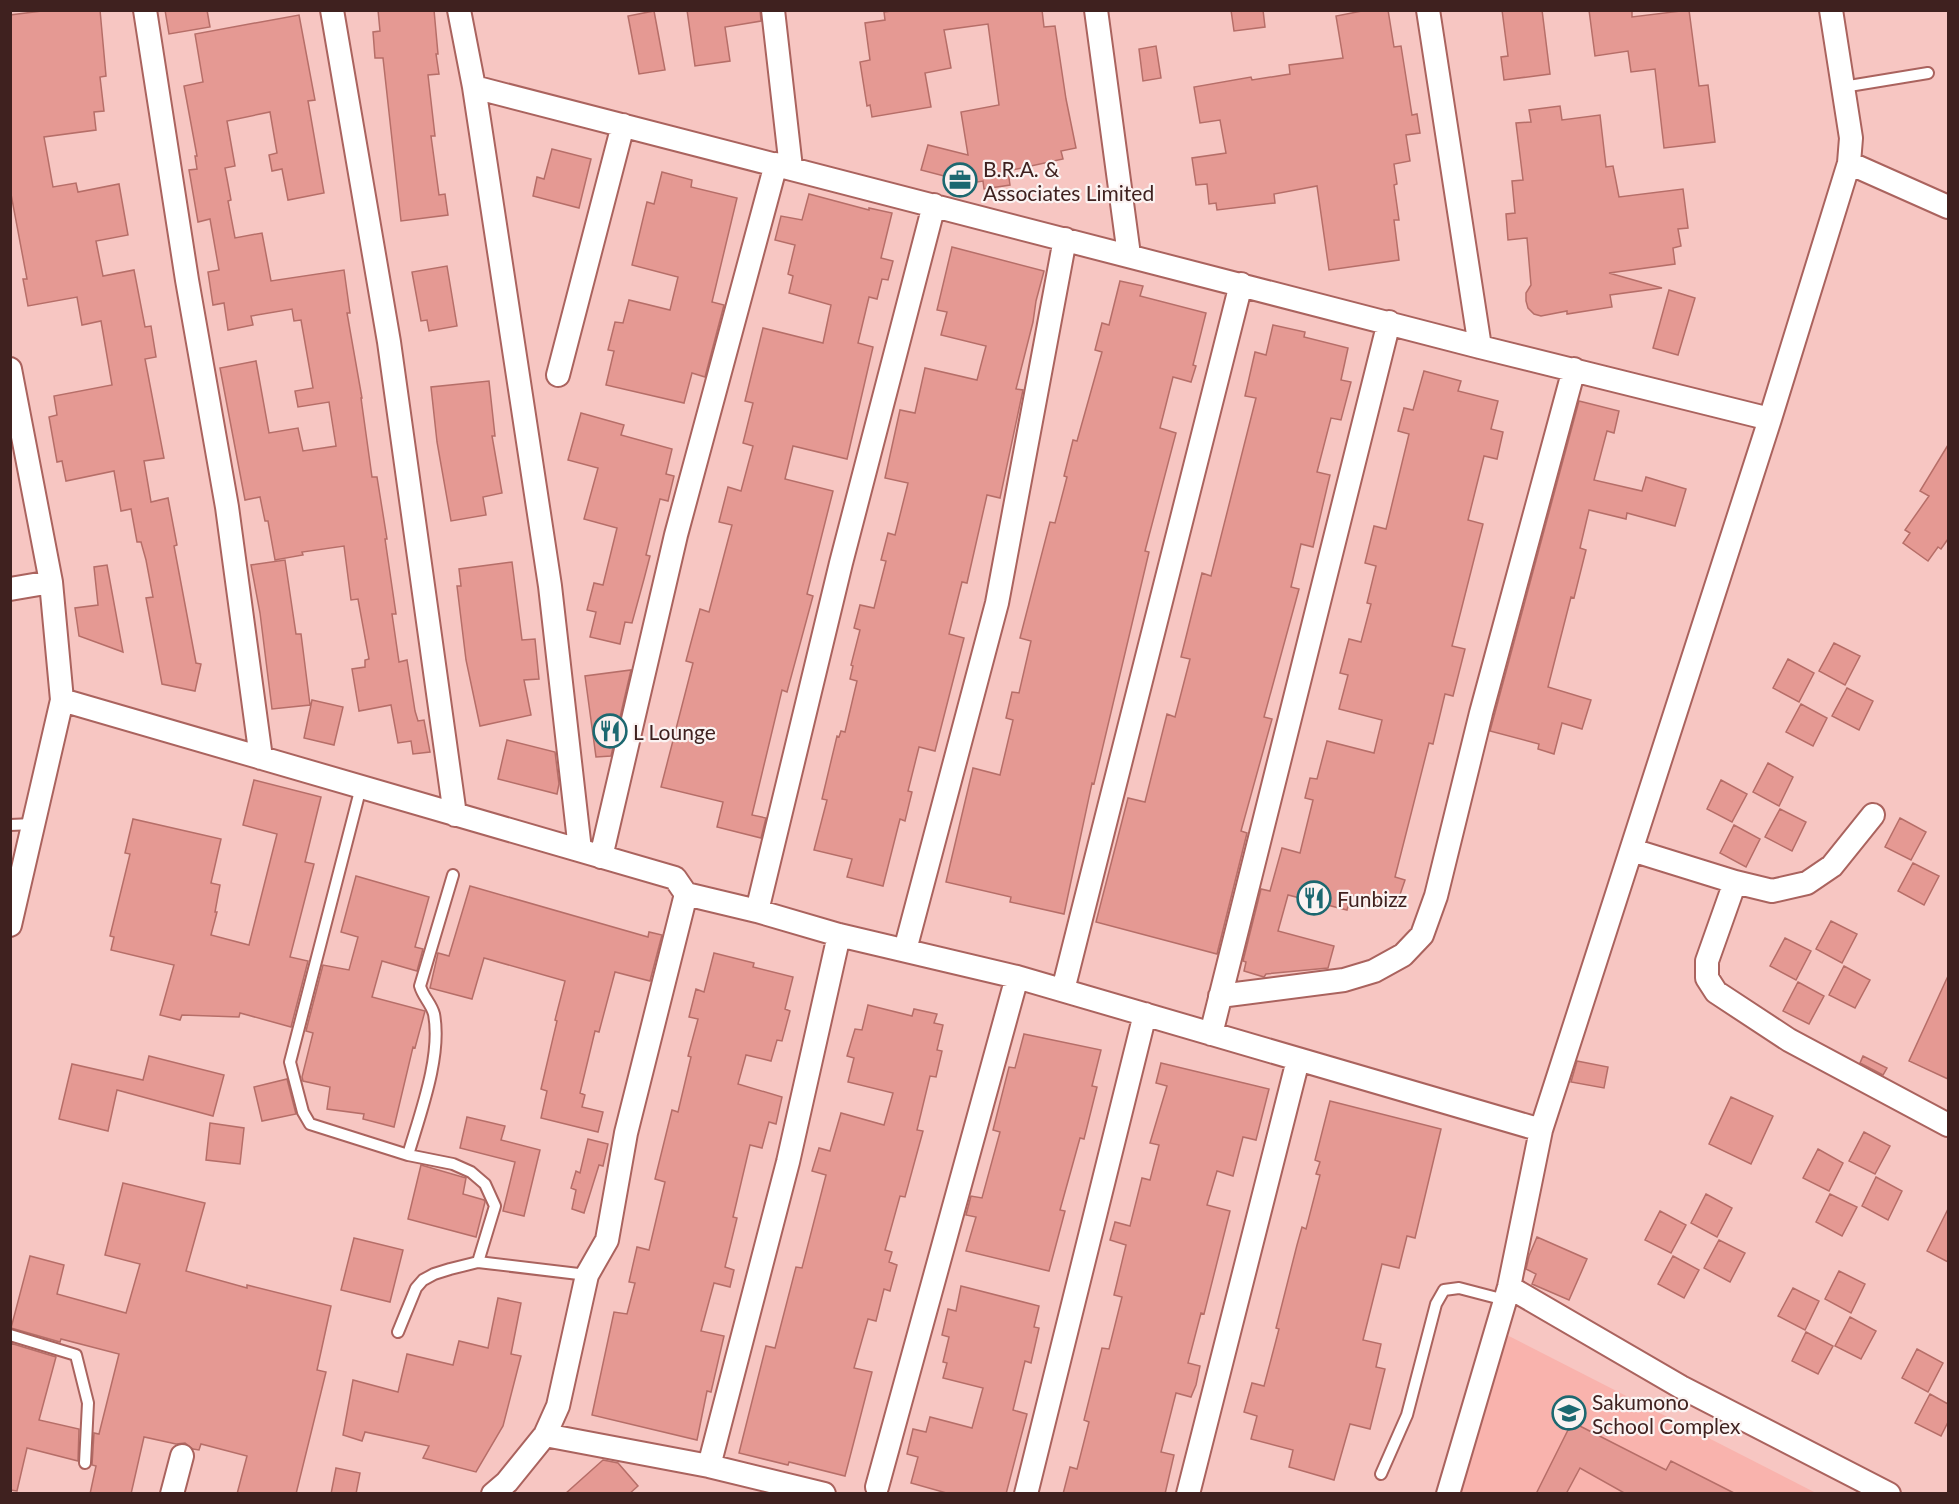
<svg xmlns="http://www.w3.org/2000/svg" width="1959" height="1504" font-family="Lato,sans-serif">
	<rect width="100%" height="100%" fill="#f7c6c2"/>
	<!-- built -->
	<path fill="#f9b3ad" d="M1503 1333 1816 1493 1453 1494Z"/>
	<!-- building -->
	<path fill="#e59993" stroke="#b66e68" stroke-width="1.5" d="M50 10H100L106 76 100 77 104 111 94 112 96 130 44 137 53 187 76 183 78 192 119 184 128 235 96 241 103 276 134 270 145 327 151 326 156 357 145 359 164 458 144 461 151 502 168 498 177 545 174 546 196 663 201 664 195 691 162 684 146 598 153 597 146 560 141 542H137L131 509 121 511 114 471 66 481 62 461 57 462 49 417 57 415 54 396 112 385 101 321 82 325 77 297 28 306 23 279H27L10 189V15Z
		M165 10H207L210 27 169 34Z
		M378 10H434L438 54H436L439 74 428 75 435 136H431L439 195 445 194 448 215 401 221 383 58H375L373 32 380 31Z
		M687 10H760L761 21 725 27 730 61 695 66Z
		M898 10H1042L1044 27 1055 26 1066 99 1076 148 1061 151 1063 159 1008 171 1010 185 984 189 983 181 971 183 921 170 928 145 968 155 961 112 999 105 988 24 944 30 951 68 925 73 931 107 872 117 870 105 867 106 860 62 870 60 865 23 885 20 884 12Z
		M1231 10H1263L1265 27 1234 31Z
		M1367 10H1388L1394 47 1401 46 1412 115 1417 114 1420 133 1406 135 1410 161 1394 164 1397 184 1394 185 1399 220H1394L1399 260 1329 270 1317 186 1274 194 1275 203 1217 210 1216 203 1209 204 1207 184 1196 185 1192 158 1226 153 1220 120 1200 123 1194 87 1251 77 1252 80 1290 74 1289 65 1343 58 1336 16Z
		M1502 10H1542L1550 74 1504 80 1501 57 1508 56Z
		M1589 10H1632V17L1689 10 1699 86 1708 85 1715 142 1664 148 1655 69 1631 72 1628 51 1595 56Z
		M654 11 665 70 639 74 628 16Z
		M299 15 315 100 308 101 324 193 288 200 282 169 272 171 269 155 277 153 270 112 227 121 235 166 225 168 231 200 228 201 235 238 262 233 271 281 344 270 350 313H347L362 398H361L372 477H377L387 539H385L396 614H392L399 662 407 660 415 711 418 721 424 720 430 752 413 754 411 741 398 743 391 705 359 711 352 669 365 667V660L369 659 358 599 351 600 344 546 302 552 303 555 275 560 268 521H265L260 497 245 500 220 368 256 361 269 433 298 428 303 451 336 446 329 402 298 407 295 391 313 388 301 320 294 321 292 309 251 316 253 325 228 330 224 303 213 305 208 272 219 270 210 219 198 222 189 170 197 169 195 156H197L184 86 203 82 195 34Z
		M1156 46 1161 78 1143 81 1139 49Z
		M1560 106 1562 120 1600 115 1606 167 1613 166 1619 197 1683 189 1688 228 1678 229 1681 246 1673 248 1675 264 1609 273 1662 288 1610 295 1612 307 1567 314V311L1541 316 1534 314 1528 308 1526 301V293L1531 285 1527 238 1508 240 1506 214 1515 213 1512 181 1523 180 1516 123 1531 122 1529 110Z
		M552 149 591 159 579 208 533 196 537 177 544 179Z
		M662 172 692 180 691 187 737 198 712 302 724 305 705 377 692 373 684 403 606 385 614 351 608 350 615 322 623 323 629 300 670 310 678 277 632 265 647 202 654 204Z
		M809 194 869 210V208L892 213 881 258 893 261 888 280 882 279 877 299 869 297 858 343 873 347 847 459 793 446 785 479 833 491 807 594 813 596 787 692 782 690 752 815 766 818 761 838 717 827 723 802 661 787 693 663 686 661 700 609 709 612 732 525 719 522 728 487 741 491 753 446 743 443 753 403 745 401 763 328 823 343 831 305 789 293 793 276 788 274 795 245 775 240 781 216 802 220Z
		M952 247 1044 271 1036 301 1033 322 1016 389 1023 390 1000 498 987 495 967 583 962 582 949 634 964 638 935 751 919 747 908 791 912 792 905 821 900 819 883 886 847 877 852 859 814 850 827 800 822 799 837 736 839 737 841 731 845 732 857 681 850 679 853 666 851 665 860 630 854 628 860 605 874 608 886 561 881 560 888 533 895 535 908 483 885 478 900 410 915 413 925 368 977 380 986 346 941 335 947 312 937 310Z
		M447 266 457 326 429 331 427 320 421 321 412 272Z
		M1120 281 1143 286 1140 296 1206 313 1193 365 1196 366 1191 382 1173 377 1160 428 1176 433 1145 551 1149 552 1094 784 1092 783 1064 914 1010 902 1011 897 946 882 973 768 1000 775 1013 720 1006 718 1012 692 1019 693 1031 641 1020 638 1050 522 1055 523 1067 477 1064 476 1073 440 1077 441 1102 352 1095 350 1102 323 1109 325Z
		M1669 290 1695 298 1678 355 1653 348Z
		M1273 325 1305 332 1304 337 1348 348 1341 380 1351 382 1341 420 1331 418 1317 472 1330 475 1313 547 1301 544 1291 587 1299 589 1264 717 1272 719 1241 831 1247 833 1217 954 1096 922 1128 798 1145 802 1167 714 1175 717 1190 659 1181 657 1202 573 1211 576 1256 398 1245 396 1255 352 1266 355Z
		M1424 371 1461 381 1458 391 1498 401 1491 429 1503 432 1497 459 1484 456 1468 520 1483 524 1452 646 1465 649 1453 696 1445 694 1433 744 1429 743 1395 877 1405 880 1395 909 1351 895 1347 910 1288 895 1278 931 1334 946 1328 968 1266 974 1264 977 1244 971 1246 962 1243 961 1261 889 1270 891 1282 848 1300 853 1313 800 1305 798 1310 778 1317 779 1327 741 1374 753 1382 720 1339 709 1348 675 1340 673 1349 639 1361 642 1371 604 1367 603 1376 566 1365 563 1374 526 1386 529 1409 434 1398 431 1404 408 1413 410Z
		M489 381 495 436H492L502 493 483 497 486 515 451 521 437 442 431 387Z
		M1579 401 1619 411 1614 433 1607 431 1594 480 1642 491 1646 477 1686 489 1675 526 1627 513 1626 519 1589 510 1580 548 1586 550 1574 598 1571 597 1548 687 1591 700 1582 729 1562 723 1554 754 1538 749 1539 744 1490 731Z
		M581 413 624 425 621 435 672 449 666 474 674 476 668 501 660 499 646 555 650 556 644 579 632 623 625 622 620 644 590 637 596 612 587 610 594 583 603 585 617 528 584 519 598 468 568 460Z
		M1948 445V539L1941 549 1938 547 1928 561 1903 543 1910 533 1905 530 1929 496 1920 491Z
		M285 560 296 634H301L310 705 272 709 260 613 251 565Z
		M512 562 522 640 535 639 539 679 524 680 531 715 480 726 466 660 457 586H461L459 569Z
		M107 565 123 652 79 636 75 608 98 605 94 567Z
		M1834 643 1860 656 1845 685 1819 671Z
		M1788 659 1814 673 1799 702 1773 688Z
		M631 670 611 756 596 757 585 676Z
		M1847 688 1873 701 1859 730 1832 716Z
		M312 700 343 707 334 745 304 738Z
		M1801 704 1827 718 1813 746 1786 732Z
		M507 740 555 752 559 784 557 794 498 779Z
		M1768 763 1793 777 1779 806 1753 792Z
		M254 780 321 797 305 862 314 864 290 957 308 961 291 1027 240 1013 239 1017 182 1015 180 1020 160 1015 174 965 111 950 114 937 110 936 130 854 125 853 133 819 221 839 211 883 220 885 215 912H217L211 935 249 945 277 834 243 825Z
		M1721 780 1747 794 1732 822 1707 809Z
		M1780 809 1806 822 1792 851 1765 837Z
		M1900 818 1926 832 1911 860 1885 847Z
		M1734 825 1760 839 1746 867 1720 853Z
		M1913 863 1939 876 1924 905 1898 891Z
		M356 876 429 897 415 947 423 949 417 971 382 961 372 997 425 1011 415 1048 413 1047 394 1127 363 1119 364 1114 327 1109 330 1087 303 1081 302 1077 313 1033 306 1031 323 965 349 970 358 937 341 932Z
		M470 886 648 937 649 932 662 935 650 981 615 972 599 1032 595 1031 580 1093 585 1095 582 1107 603 1112 598 1132 541 1118 547 1091 541 1089 557 1021 555 1020 565 981 484 958 472 999 430 988 438 953 449 956Z
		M1831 921 1857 934 1842 963 1816 949Z
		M1785 938 1811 951 1796 980 1770 966Z
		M714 953 754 963 753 967 793 977 785 1009 790 1011 782 1041 777 1040 771 1061 746 1055 738 1084 782 1097 776 1124 769 1122 762 1148 750 1145 733 1217 737 1218 725 1267 734 1270 730 1287 714 1283 701 1331 724 1336 711 1392 707 1391 697 1440 592 1415 614 1312 627 1314 635 1283 629 1282 637 1247 649 1250 665 1182 655 1179 672 1110 678 1112 691 1057 688 1056 698 1019 689 1017 696 989 704 992Z
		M1844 966 1870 980 1855 1008 1829 995Z
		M1948 976V1079L1909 1061Z
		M1798 982 1824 996 1809 1024 1783 1011Z
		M868 1005 912 1016 914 1009 937 1014 934 1023 943 1025 937 1050 942 1051 936 1077 930 1076 917 1130 923 1131 905 1197 900 1196 885 1250 892 1252 889 1262 897 1265 890 1291 884 1289 876 1321 868 1319 854 1368 872 1372 845 1476 789 1462 788 1465 739 1453 766 1346 775 1348 796 1267 802 1268 826 1175 812 1171 819 1148 830 1151 841 1113 884 1125 893 1093 848 1082 854 1058 847 1056 855 1029 862 1030Z
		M1024 1034 1101 1050 1092 1086 1097 1087 1084 1139 1080 1138 1060 1210 1065 1211 1049 1271 966 1251 976 1217 966 1215 971 1196 982 1198 1000 1132 993 1130 1009 1067 1015 1068Z
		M149 1056 224 1075 213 1116 117 1090 108 1131 59 1119 72 1064 143 1080Z
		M1863 1056 1887 1068 1883 1075 1860 1063Z
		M1577 1061 1608 1067 1604 1088 1571 1082Z
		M1161 1063 1269 1089 1256 1140 1243 1137 1233 1176 1217 1171 1207 1205 1230 1211 1204 1314 1201 1313 1188 1363 1200 1366 1196 1385 1191 1397 1176 1393 1161 1452 1174 1455 1165 1494H1063L1070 1467 1077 1469 1089 1422 1084 1420 1102 1348 1109 1349 1122 1297 1114 1295 1126 1245 1110 1240 1115 1222 1130 1226 1142 1178 1150 1180 1159 1145 1150 1143 1167 1086 1156 1083Z
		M287 1079 296 1114 262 1121 254 1087Z
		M1731 1097 1773 1116 1751 1164 1709 1144Z
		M1330 1101 1441 1129 1415 1238 1407 1236 1399 1268 1382 1264 1363 1340 1381 1344 1376 1367 1385 1369 1370 1429 1350 1424 1334 1480 1289 1467 1293 1450 1251 1439 1257 1416 1244 1412 1252 1383 1264 1386 1279 1329 1276 1328 1297 1245 1302 1227 1306 1229 1320 1175 1316 1174 1320 1162 1315 1160Z
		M467 1117 505 1126 501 1140 540 1150 524 1216 503 1211 515 1162 460 1148Z
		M210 1123 244 1128 240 1164 206 1160Z
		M1864 1132 1890 1146 1875 1174 1849 1161Z
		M588 1139 608 1144 603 1166 599 1165 584 1213 572 1209 576 1190 571 1188 576 1171 580 1173Z
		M1818 1149 1843 1163 1829 1191 1803 1178Z
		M421 1165 466 1178 463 1194 484 1200 485 1202 476 1237 408 1219Z
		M1876 1177 1902 1191 1888 1220 1862 1206Z
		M123 1183 205 1203 186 1271 247 1288V1285L331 1306 317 1370 326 1372 296 1494H237L247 1456 201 1444 199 1450 193 1449 185 1443 176 1444 144 1437 131 1494H90L96 1466 92 1465 94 1433 99 1434 119 1354 61 1339 60 1342 11 1328 30 1256 64 1265 57 1294 126 1313 140 1264 105 1255Z
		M1706 1194 1732 1208 1717 1237 1691 1223Z
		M1830 1194 1857 1207 1842 1236 1816 1222Z
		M1948 1209V1262L1927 1251Z
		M1660 1211 1686 1225 1671 1253 1645 1240Z
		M1537 1237 1587 1259 1569 1300 1532 1284 1536 1274 1526 1269 1529 1256Z
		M354 1238 403 1250 390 1302 341 1290Z
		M1719 1240 1745 1253 1730 1282 1704 1268Z
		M1673 1256 1699 1270 1684 1298 1658 1284Z
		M1839 1271 1865 1284 1851 1313 1825 1299Z
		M961 1286 1039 1306 1034 1327 1039 1328 1031 1363 1025 1361 1013 1410 1027 1414 1006 1494H950L911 1483 918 1457 907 1454 913 1429 926 1432 930 1417 972 1428 983 1388 943 1378 947 1363 943 1362 949 1337 942 1335 948 1309 956 1311Z
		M1793 1288 1819 1301 1805 1330 1778 1316Z
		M498 1298 521 1303 511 1354 521 1356 503 1426 476 1472 423 1458 429 1446 365 1432 362 1441 343 1435 353 1380 398 1392 407 1354 453 1365 459 1341 488 1348Z
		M1850 1317 1876 1331 1861 1359 1835 1346Z
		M1806 1332 1833 1346 1818 1374 1792 1361Z
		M10 1343 56 1357 39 1420 79 1429 78 1461 27 1448 17 1491 10 1490Z
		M1917 1349 1943 1363 1928 1392 1902 1378Z
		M1930 1394 1948 1404V1422L1941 1436 1915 1423Z
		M1572 1422 1666 1470 1671 1461 1736 1494H1626L1580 1468 1566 1494H1536Z
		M603 1460 618 1463 638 1486 629 1494H565Z
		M336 1468 360 1473 356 1494H331Z"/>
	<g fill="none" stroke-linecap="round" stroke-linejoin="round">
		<!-- service casing -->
		<g stroke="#aa635e" stroke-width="14">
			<path id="service" d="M1843 87 1928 73
				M361 787 290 1062 303 1112 310 1124 408 1155 453 1164 471 1172 485 1184 495 1206 478 1262
				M10 825 33 824
				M408 1155C420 1114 442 1056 434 1014 431 1003 423 997 420 986L453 875
				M398 1332 416 1288 423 1280 434 1274 450 1269 478 1262 587 1275
				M10 1335 76 1355 88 1403 85 1463
				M1381 1474 1407 1415 1436 1304 1444 1290 1459 1288 1505 1300"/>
		</g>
		<!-- minor casing -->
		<g stroke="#aa635e" stroke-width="26">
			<path id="minor" d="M145 10 187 280 227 507 261 758
				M332 10 389 342 455 815
				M459 10 474 87 550 586 580 850
				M773 10 791 168
				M1096 10 1129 255
				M1428 10 1480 347
				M474 87 1480 347 1770 419
				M1849 163 1948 207
				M10 369 51 582 62 700 10 925
				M558 375 623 125
				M10 589 51 582
				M62 700 675 878 686 894 757 911 839 935 1017 977 1541 1130
				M1632 850 1735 882 1707 961V978L1716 992 1789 1040 1948 1125
				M601 857 676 535 776 164
				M1735 882 1772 891 1807 883 1832 866 1873 815
				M757 911 841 563 934 205
				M905 950 997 603 1065 239
				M1063 990 1241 284
				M1220 996 1344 980 1374 971 1403 955 1422 935 1436 896 1481 713 1574 369
				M1211 1034 1389 322
				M1509 1287 1681 1387 1889 1494
				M545 1435 709 1466 824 1494
				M709 1466 788 1162 839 935
				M877 1487 1017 977
				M172 1494 182 1456
				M493 1494 507 1482 545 1435 558 1406 587 1275 607 1240 626 1133 686 894
				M1026 1494 1145 1014
				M1188 1494 1298 1060
				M1448 1494 1509 1287 1541 1130 1770 419 1849 163 1851 138 1831 10"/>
		</g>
		<!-- service -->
		<use href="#service" stroke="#fff" stroke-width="10"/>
		<!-- minor -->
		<use href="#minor" stroke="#fff" stroke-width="22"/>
	</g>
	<!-- icons -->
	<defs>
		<g id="office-ring" transform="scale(1.725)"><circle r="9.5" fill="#fbf3f2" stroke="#1c6870" stroke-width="1.5"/><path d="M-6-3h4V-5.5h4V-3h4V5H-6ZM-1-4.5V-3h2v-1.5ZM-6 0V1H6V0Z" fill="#1c6870"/></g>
		<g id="restaurant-ring" transform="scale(1.725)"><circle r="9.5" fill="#fbf3f2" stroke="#1c6870" stroke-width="1.5"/><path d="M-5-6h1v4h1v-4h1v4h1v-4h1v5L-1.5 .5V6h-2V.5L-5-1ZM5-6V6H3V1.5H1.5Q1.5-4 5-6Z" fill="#1c6870"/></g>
		<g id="school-ring" transform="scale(1.725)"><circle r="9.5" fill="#fbf3f2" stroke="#1c6870" stroke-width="1.5"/><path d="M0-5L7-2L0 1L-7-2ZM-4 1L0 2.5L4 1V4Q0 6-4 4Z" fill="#1c6870"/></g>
	</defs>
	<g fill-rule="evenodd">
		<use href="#office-ring" x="960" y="180"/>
		<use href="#restaurant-ring" x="610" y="731"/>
		<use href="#restaurant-ring" x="1314" y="898"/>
		<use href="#school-ring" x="1569" y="1413"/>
	</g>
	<g text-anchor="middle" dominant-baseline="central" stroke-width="4.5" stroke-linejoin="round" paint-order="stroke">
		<!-- poi labels -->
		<g font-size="21" fill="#3f211f" stroke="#fbf3f2" text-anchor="start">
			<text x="983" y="168">B.R.A. &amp;<tspan x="983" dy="24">Associates Limited</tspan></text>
			<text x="633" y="731">L Lounge</text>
			<text x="1337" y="898">Funbizz</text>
			<text x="1592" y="1401">Sakumono<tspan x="1592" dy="24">School Complex</tspan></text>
		</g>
	</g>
	<!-- border -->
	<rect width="1959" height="1504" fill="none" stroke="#3f211f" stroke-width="24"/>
</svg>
